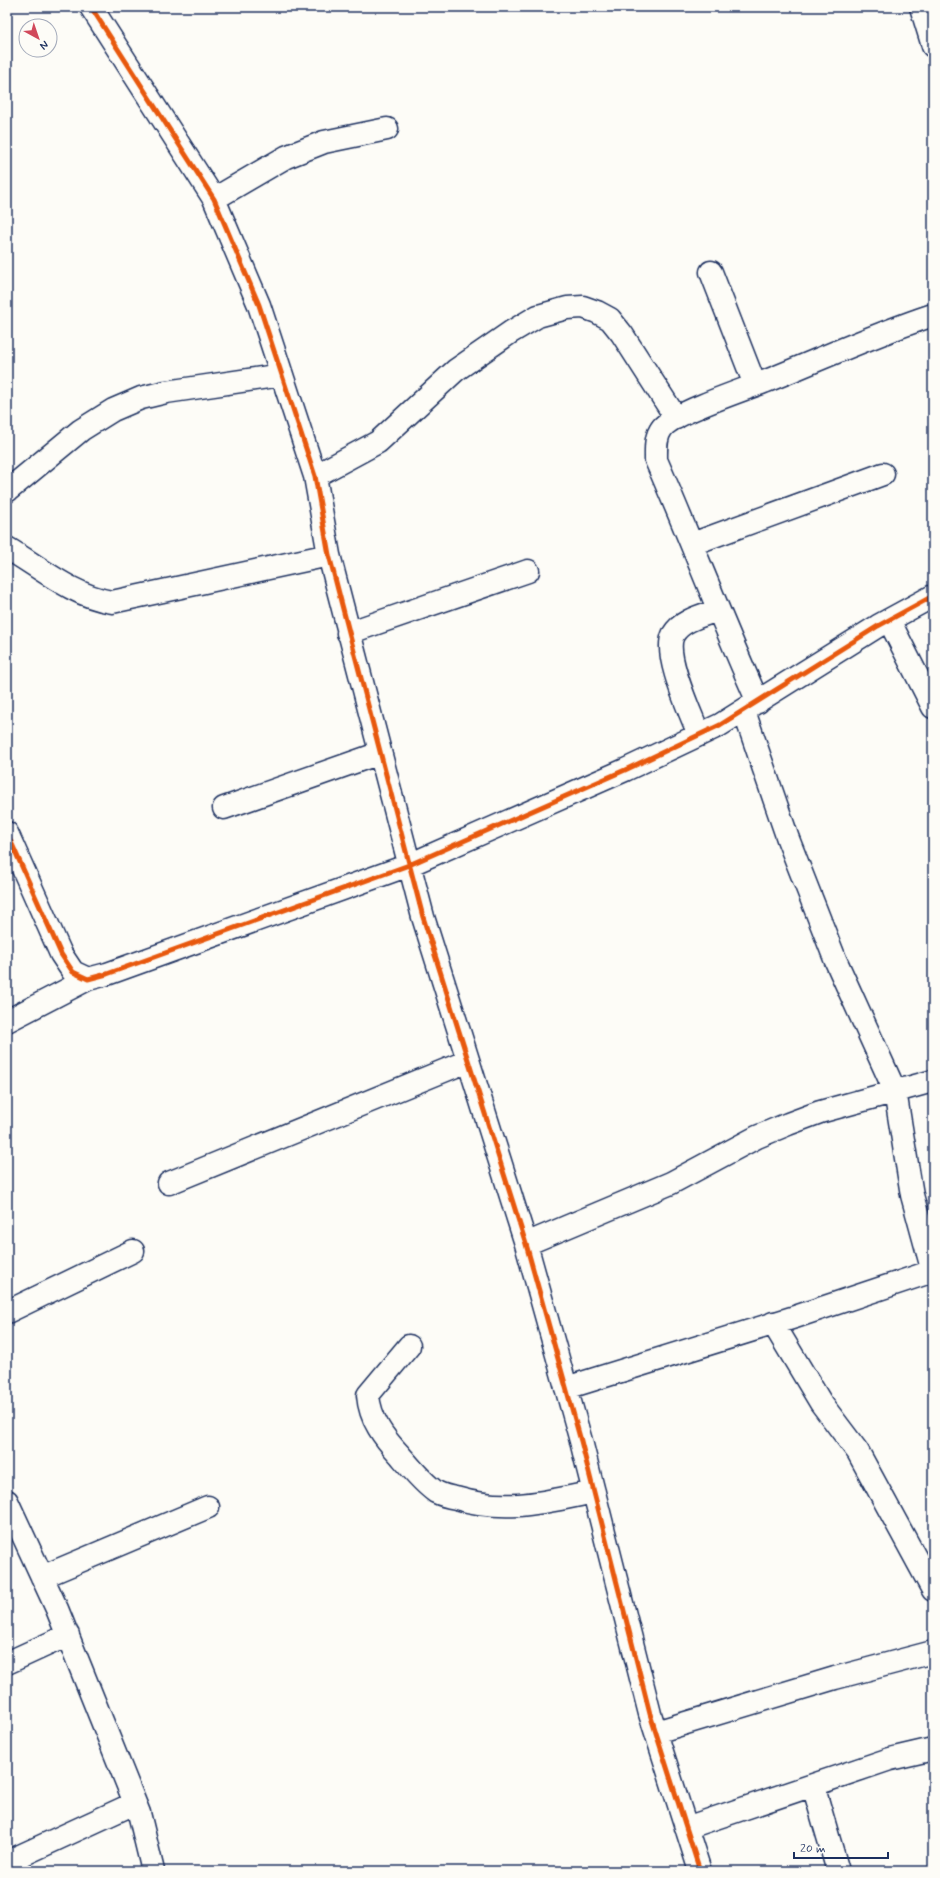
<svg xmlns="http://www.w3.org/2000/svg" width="940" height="1878" font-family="Mynerve,sans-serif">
	<rect width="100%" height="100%" fill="#fdfcf7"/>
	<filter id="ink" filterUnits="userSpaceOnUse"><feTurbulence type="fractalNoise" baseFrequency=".025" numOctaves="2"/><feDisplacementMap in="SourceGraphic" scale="8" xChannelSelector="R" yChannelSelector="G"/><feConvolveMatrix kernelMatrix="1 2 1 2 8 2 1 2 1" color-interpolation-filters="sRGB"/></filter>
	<g filter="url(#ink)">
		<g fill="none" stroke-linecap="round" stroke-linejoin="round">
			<!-- minor casing -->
			<g stroke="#1b2f5e" stroke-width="25">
				<path id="minor" d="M91 7 214 199 259 305 315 476 329 555 423 917 526 1244 581 1441 650 1714 700 1871
					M921 7 933 46
					M214 199 286 157 324 142 387 129
					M711 272 755 385
					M315 476 378 442 456 370 511 332 538 316 567 308 583 307 597 312 610 319 622 334 676 418
					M7 491 81 430 113 410 141 398 166 392 282 375
					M692 544 883 474
					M7 548C41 568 73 596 112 602L329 555
					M889 620 933 707
					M348 633 528 571
					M758 702C722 622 691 540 656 460 656 449 655 437 662 428 672 414 745 389 764 382 821 359 875 334 933 315
					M744 711 788 839 835 959 895 1091 912 1195 933 1272
					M699 735C691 713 663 656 673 635 681 620 704 615 718 610
					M224 808 380 753
					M7 833 61 954 73 972 88 979 107 974 409 865 625 770 720 725 878 626 933 596
					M7 1021 88 979
					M169 1183 468 1061
					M526 1244 671 1183 757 1137 788 1124 820 1112 933 1081
					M7 1312 133 1251
					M773 1323 821 1403 858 1452 933 1590
					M409 1346 368 1395C370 1420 384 1438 400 1455 411 1468 422 1482 436 1492 442 1495 450 1497 456 1498 506 1513 545 1502 594 1492
					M566 1388 795 1317 933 1271
					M7 1501 57 1609 139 1813 153 1871
					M42 1577 208 1507
					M7 1663 68 1635
					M656 1732 835 1678 933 1652
					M813 1785 838 1871
					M686 1828 890 1759 933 1749
					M7 1862 135 1803"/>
			</g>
			<!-- minor -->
			<use href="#minor" stroke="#fdfcf7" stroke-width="22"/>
			<!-- cycleway casing -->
			<g stroke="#fdfcf7" stroke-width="8">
				<path id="cycleway" d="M91 7 214 199 259 305 315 476 329 555 423 917 526 1244 581 1441 650 1714 700 1871
					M7 833 61 954 73 972 88 979 107 974 409 865 625 770 720 725 878 626 933 596"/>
			</g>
			<!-- cycleway -->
			<use href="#cycleway" stroke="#e8590c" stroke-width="5"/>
		</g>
	</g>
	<!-- margin -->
	<rect width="940" height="1878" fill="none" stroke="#fdfcf7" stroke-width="24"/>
	<rect x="12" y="12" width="916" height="1854" fill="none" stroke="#1b2f5e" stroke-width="1.5" filter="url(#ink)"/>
	<!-- north arrow -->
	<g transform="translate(38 38) rotate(140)"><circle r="19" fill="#fdfcf7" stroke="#a3aaba"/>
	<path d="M0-3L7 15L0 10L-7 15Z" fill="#d1495b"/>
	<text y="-6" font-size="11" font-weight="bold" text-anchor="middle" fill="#1b2f5e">N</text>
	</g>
	<!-- scale -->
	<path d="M794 1852v6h94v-6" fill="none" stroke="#1b2f5e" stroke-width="2"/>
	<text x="800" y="1852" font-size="12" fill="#1b2f5e" stroke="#fdfcf7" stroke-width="3" paint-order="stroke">20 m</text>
</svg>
